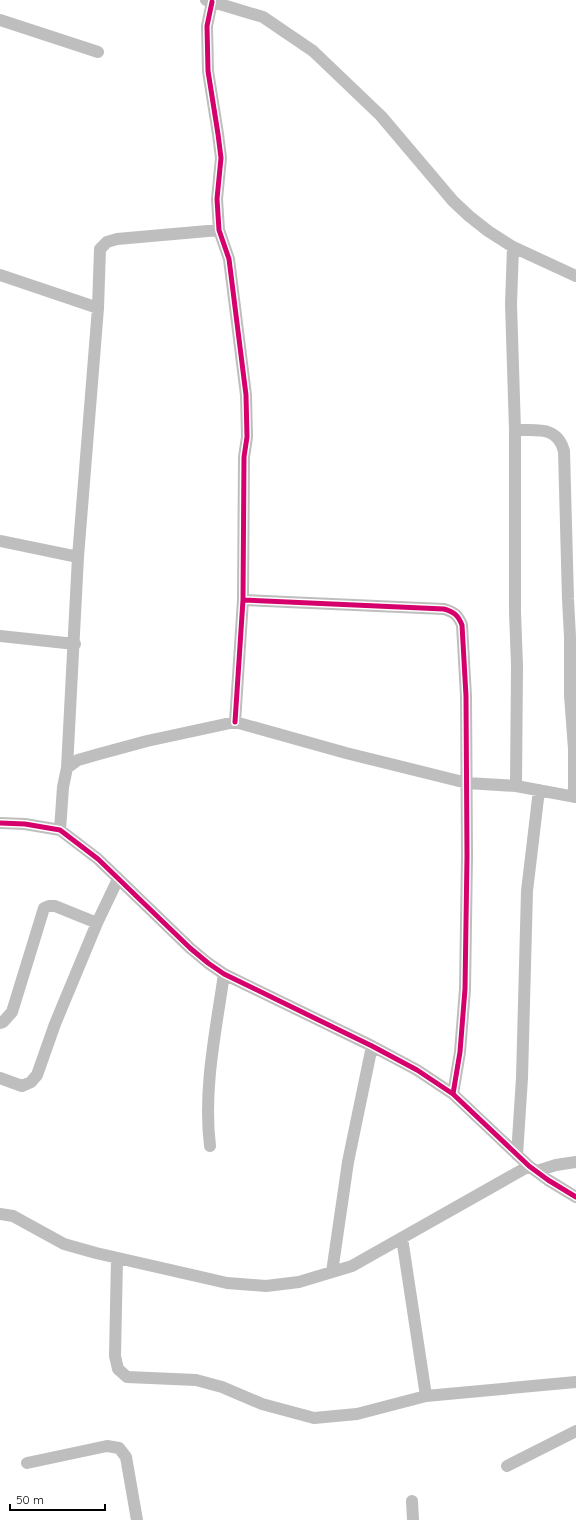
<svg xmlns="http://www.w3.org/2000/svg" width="576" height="1520" font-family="Quicksand,sans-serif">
	<rect width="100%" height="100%" fill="#fff"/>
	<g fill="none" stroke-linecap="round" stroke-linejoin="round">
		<!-- street -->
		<path stroke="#bebebe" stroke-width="12" d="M206 0 263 17 313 51 381 116 453 201 469 216 488 231 513 247 576 276
			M212 2 207 26 208 71 218 134 221 158 217 199 219 230 229 259 246 395 247 437 244 457 243 600 235 722
			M0 20 98 52
			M513 247 511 304 515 430V612L517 666 516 786
			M0 275 98 308
			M515 430C536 431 557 425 564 451L568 599 570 637V695L574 749V797
			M0 541 78 557
			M243 600 444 609C454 612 458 615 462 625L466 696 467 856 465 989 460 1052 453 1094
			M0 636 75 644
			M67 768 78 557 98 308 100 249 107 242 117 239 219 230
			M0 823 25 824 60 830 98 859 190 948 208 963 224 974 372 1046 417 1070 453 1094 529 1166 548 1180 576 1197
			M60 830 63 787 67 768 78 760 99 754 147 741 235 722 346 753 467 783 516 786 576 797
			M0 1023 3 1022 12 1012 44 908 49 906H55L97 923
			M0 1078 22 1086 31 1082 37 1075 55 1024 97 923 118 879
			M210 1146C203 1089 216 1030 224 974
			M517 1155 522 1078 527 891 539 790
			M537 1171 556 1165 576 1162
			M0 1214 13 1216 64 1244 96 1253 227 1283 266 1286 299 1282 352 1266 529 1166
			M402 1238 426 1396
			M117 1258 115 1356 118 1369 127 1377 196 1380 222 1387 262 1404 314 1418 357 1414 426 1396 576 1382
			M332 1272 348 1162 372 1046
			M27 1463 107 1446 119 1448 126 1457 137 1520
			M507 1466 576 1431
			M412 1501 413 1520"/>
		<!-- cycleway casing -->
		<g stroke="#fff" stroke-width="8">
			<path id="cycleway" d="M212 2 207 26 208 71 218 134 221 158 217 199 219 230 229 259 246 395 247 437 244 457 243 600 235 722
				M243 600 444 609C454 612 458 615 462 625L466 696 467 856 465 989 460 1052 453 1094
				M0 823 25 824 60 830 98 859 190 948 208 963 224 974 372 1046 417 1070 453 1094 529 1166 548 1180 576 1197"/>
		</g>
		<!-- cycleway -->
		<use href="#cycleway" stroke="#d6006c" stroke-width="5"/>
	</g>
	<!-- scale -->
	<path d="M10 1504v6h95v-6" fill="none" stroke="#000000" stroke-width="2"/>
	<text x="16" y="1504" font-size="12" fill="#000000" stroke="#ffffff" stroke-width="3" paint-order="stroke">50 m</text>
</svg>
